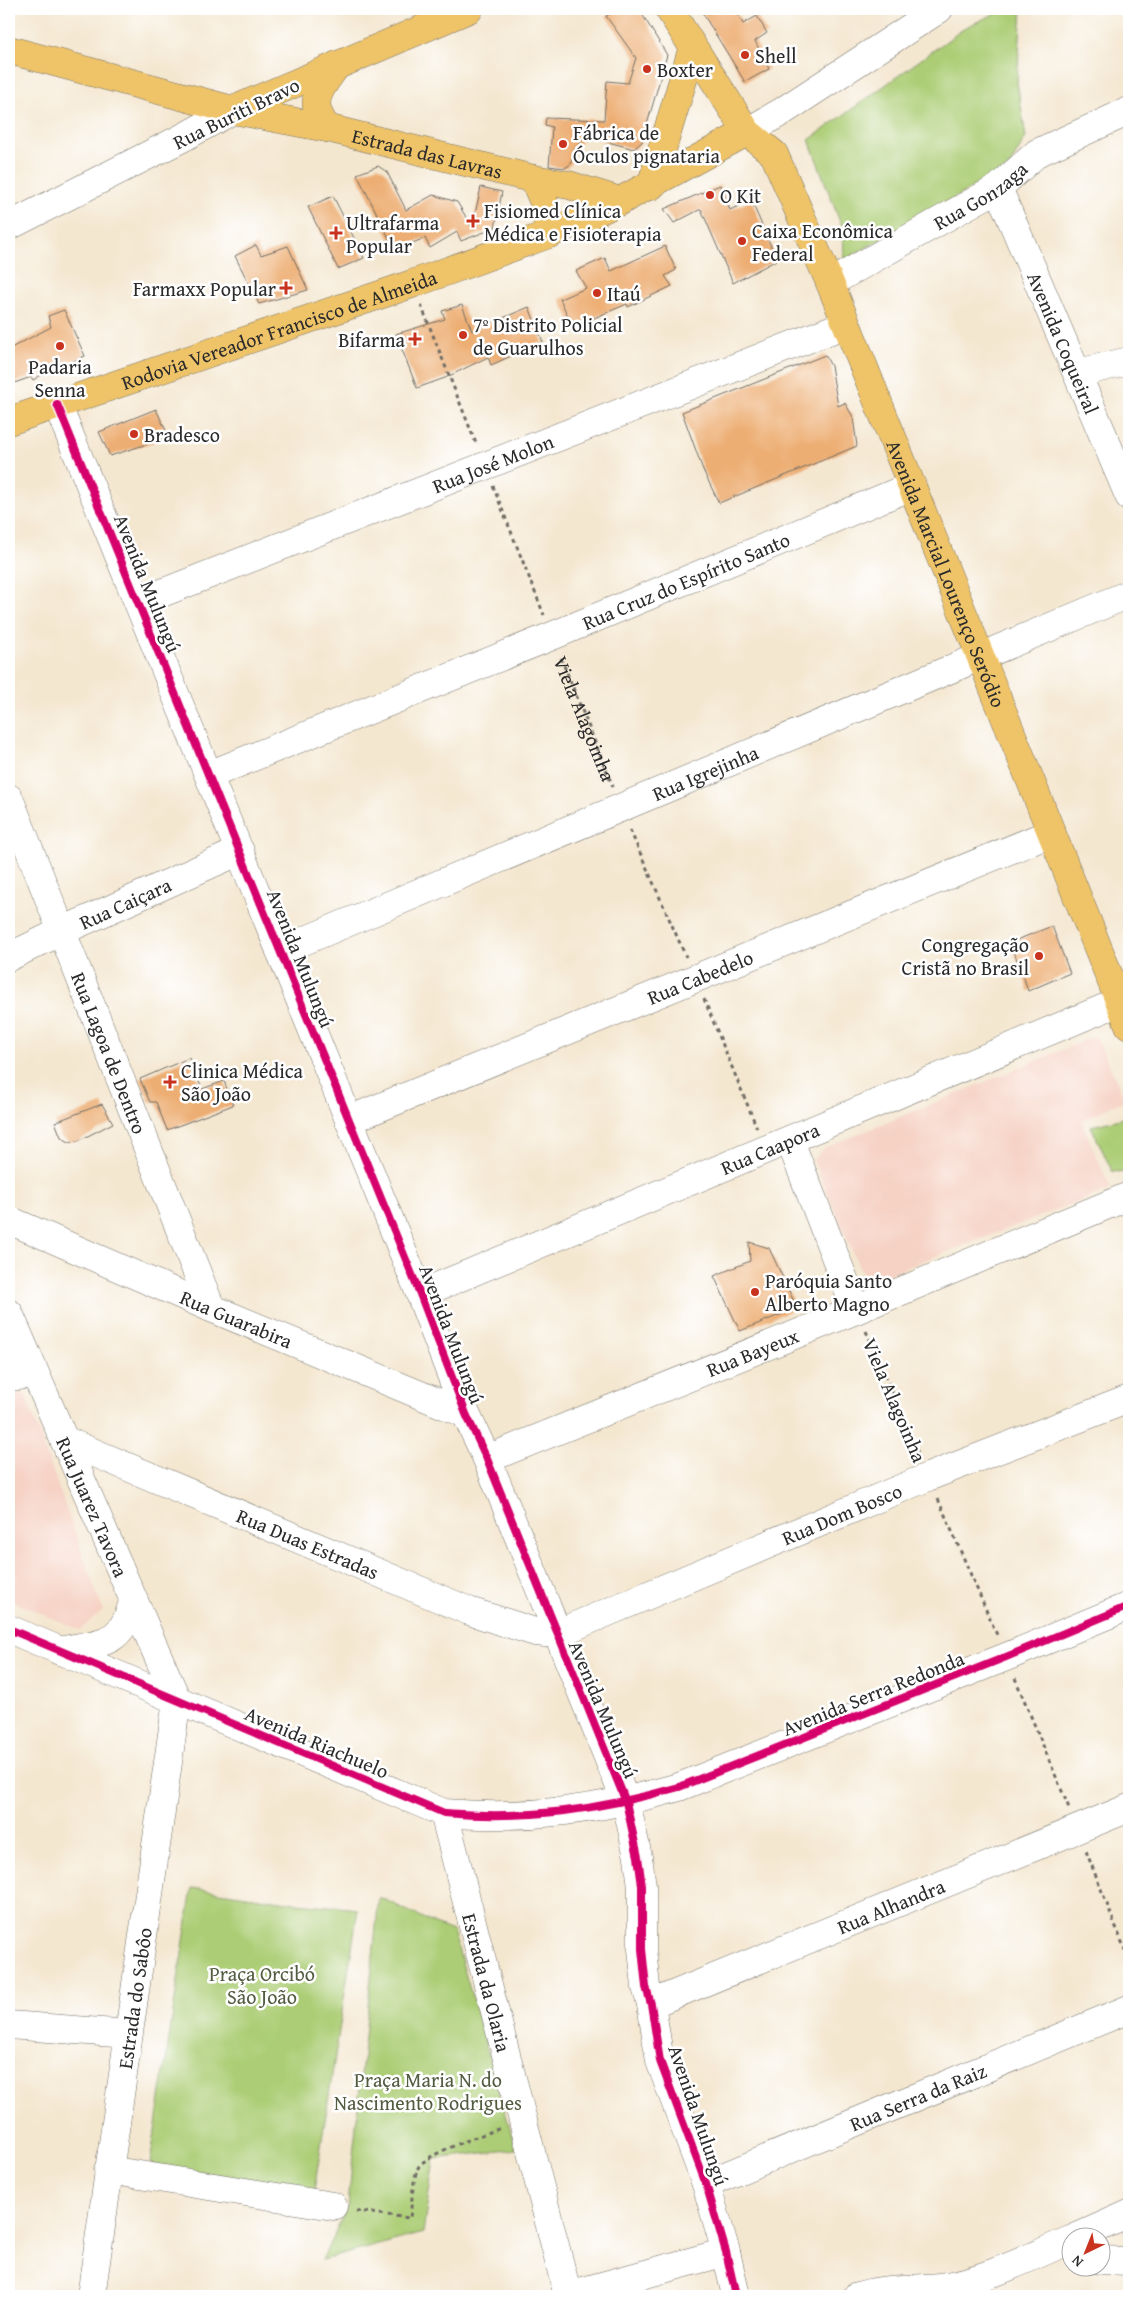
<svg xmlns="http://www.w3.org/2000/svg" width="1138" height="2305" font-family="'Gentium Book Plus',serif">
	<rect width="100%" height="100%" fill="#fff"/>
	<filter id="ink" filterUnits="userSpaceOnUse"><feTurbulence type="fractalNoise" baseFrequency=".02" numOctaves="2"/><feDisplacementMap in="SourceGraphic" scale="10" xChannelSelector="R" yChannelSelector="G"/><feConvolveMatrix kernelMatrix="1 2 1 2 8 2 1 2 1" color-interpolation-filters="sRGB"/></filter>
	<filter id="wash" filterUnits="userSpaceOnUse"><feTurbulence type="fractalNoise" baseFrequency=".0096" numOctaves="4" result="noise"/><feDisplacementMap in="SourceGraphic" scale="20" xChannelSelector="R" yChannelSelector="G"/><feGaussianBlur stdDeviation="1.12" result="paint"/><feColorMatrix in="noise" values="0 0 0 0 0 0 0 0 0 0 0 0 0 0 0 0 0 1.4 0 .05"/><feComposite in="paint" operator="in"/></filter>
	<g filter="url(#wash)">
		<rect width="100%" height="100%" fill="#f4e7d0"/>
		<!-- built -->
		<path fill="#f6d2c4" d="M1096 1036 1125 1100 1081 1121 1111 1189 866 1283 813 1160 825 1148Z
			M25 1394 103 1611 80 1630 9 1600V1396Z"/>
		<!-- green -->
		<path fill="#accd75" stroke="#6c7c50" d="M1005 9H1022L1017 82 1026 137 1009 167 844 260 843 230 809 140 966 27Z
			M1129 1117V1173L1112 1171 1091 1126Z
			M192 1888 287 1902 358 1909 314 2191 150 2164Z
			M379 1897 435 1924 453 1931 516 2149 434 2159 423 2233 322 2260 348 2205Z"/>
		<g id="blocks">
			<!-- building -->
			<path fill="#edae73" d="M619 9H639L667 55 642 142 634 149 586 136 574 150 571 164 565 168 549 166 552 127 545 125 546 118 604 120 607 81 628 83 636 58 606 16Z
				M700 9H735L743 24 757 16 767 33 755 41 769 69 745 82Z
				M378 166 387 172 406 210 433 195 457 202 472 227 481 187 502 192 495 228 461 241 457 232 430 248 425 238 395 250 357 174Z
				M720 185 730 210 751 200 777 260 733 283 701 209 674 223 664 209Z
				M333 196 364 258 338 269 308 207Z
				M256 245 261 255 288 246 308 290 259 304 235 256Z
				M665 246 676 270 665 276 672 286 628 307 627 304 573 327 560 299 586 288 576 271 605 258 611 271Z
				M462 305 472 331 529 307 543 342 491 365 488 357 445 378 417 388 396 334 445 319 442 311Z
				M64 310 85 356 54 370 53 368 33 380 31 377 9 385V349L51 327 48 316Z
				M825 355 831 366 838 406 845 403 853 417 857 446 719 503 703 470 682 412Z
				M156 409 169 437 110 456 99 432Z
				M1052 926 1070 973 1028 991 1020 966 1009 943Z
				M189 1058 202 1089 224 1081 233 1105 167 1130 156 1102H150L140 1079Z
				M102 1104 113 1123 78 1141 69 1142 61 1137 55 1122Z
				M749 1242 769 1248 797 1308 740 1331 714 1276 750 1261Z"/>
		</g>
	</g>
	<g filter="url(#ink)">
		<use href="#blocks" fill-opacity="0" stroke="#716d65" stroke-width="1"/>
		<g fill="none" stroke-linecap="round" stroke-linejoin="round">
			<!-- minor casing -->
			<g stroke="#716d65" stroke-width="29">
				<g id="minor">
					<path d="M747 132 783 111 939 9"/>
					<path id="s2" d="M998 188 1129 496"/>
					<path d="M9 226 184 137 233 110"/>
					<path id="s3" d="M830 283 998 188 1037 153 1129 111"/>
					<path d="M1078 373 1129 361"/>
					<path d="M57 404 420 1294 466 1414 487 1459 626 1802 638 1857 642 1886V1949L646 1987 651 2004 660 2061 706 2184 726 2252 736 2296"/>
					<path id="s4" d="M139 602 846 324"/>
					<path id="s5" d="M209 775 552 636 912 486"/>
					<path id="s6" d="M9 798 211 1308"/>
					<path id="s7" d="M280 951 1129 594"/>
					<path id="s8" d="M9 957 62 931 240 851"/>
					<path id="s9" d="M349 1120 1051 833"/>
					<path d="M790 1141 856 1310"/>
					<path id="s10" d="M9 1220 211 1308 466 1414"/>
					<path id="s11" d="M420 1294 1119 1002"/>
					<path id="s12" d="M9 1313 177 1700"/>
					<path d="M9 1377 35 1374"/>
					<path id="s13" d="M64 1440 469 1611 535 1632 556 1634 928 1477 1129 1399"/>
					<path id="s14" d="M487 1459 856 1310 1129 1196"/>
					<path d="M9 1629 444 1813C527 1820 599 1810 679 1787L1006 1657 1129 1606"/>
					<path d="M60 1651C100 1642 122 1647 133 1601"/>
					<path id="s15" d="M444 1813 568 2296"/>
					<path id="s16" d="M651 2004 1129 1808"/>
					<path d="M9 2025 128 2034"/>
					<path d="M108 2170 333 2206"/>
					<path id="s17" d="M706 2184 1129 2009"/>
					<path d="M1075 2238 1129 2214"/>
					<path d="M1100 2260 1129 2261"/>
					<path id="s18" d="M91 2296 177 1700"/>
					<path d="M565 2296 726 2252"/>
					<path d="M857 2296C886 2287 911 2290 940 2287 982 2282 1032 2256 1070 2240"/>
				</g>
			</g>
			<!-- major casing -->
			<g stroke="#716d65" stroke-width="29">
				<g id="major">
					<path id="s19" d="M669 9 747 132 774 154 830 283 1129 1025"/>
					<path id="s20" d="M9 50 233 110 327 128 534 179 569 185 620 201"/>
					<path d="M233 110 469 9"/>
					<path d="M327 128C306 101 320 89 337 65"/>
					<path d="M534 179 545 205 549 234"/>
					<path d="M651 186 693 47"/>
					<path id="s21" d="M9 421 412 284 549 234 620 201 747 132"/>
				</g>
			</g>
			<!-- path -->
			<g stroke="#716d65" stroke-width="3" stroke-dasharray="4 4" stroke-linecap="butt">
				<path d="M421 305 477 446"/>
				<path d="M493 486 544 615"/>
				<path id="s1" d="M561 658 613 787"/>
				<path d="M630 830 686 957"/>
				<path d="M704 999 757 1128"/>
				<path d="M866 1331 919 1456"/>
				<path d="M938 1499 997 1635"/>
				<path d="M1015 1678 1069 1808"/>
				<path d="M1086 1851 1129 1960"/>
				<path d="M356 2211 410 2218C412 2203 412 2182 418 2168 424 2154 485 2134 501 2128"/>
			</g>
			<!-- minor -->
			<use href="#minor" stroke="#fff" stroke-width="28"/>
			<!-- major -->
			<use href="#major" stroke="#efc469" stroke-width="28"/>
			<!-- cycleway casing -->
			<g stroke="#fff" stroke-width="11">
				<path id="cycleway" d="M57 404 420 1294 466 1414 487 1459 626 1802 638 1857 642 1886V1949L646 1987 651 2004 660 2061 706 2184 726 2252 736 2296
					M9 1629 444 1813C527 1820 599 1810 679 1787L1006 1657 1129 1606"/>
			</g>
			<!-- cycleway -->
			<use href="#cycleway" stroke="#d6006c" stroke-width="8"/>
		</g>
	</g>
	<!-- markers -->
	<g fill="#c8321e" stroke="#fff" stroke-width="2">
		<circle cx="745" cy="55" r="5"/>
		<circle cx="647" cy="69" r="5"/>
		<circle cx="563" cy="144" r="5"/>
		<circle cx="710" cy="195" r="5"/>
		<path d="M470.5 213.5h5v5h5v5h-5v5h-5v-5h-5v-5h5z"/>
		<path d="M333.5 225.5h5v5h5v5h-5v5h-5v-5h-5v-5h5z"/>
		<circle cx="742" cy="241" r="5"/>
		<path d="M283.5 280.5h5v5h5v5h-5v5h-5v-5h-5v-5h5z"/>
		<circle cx="597" cy="293" r="5"/>
		<circle cx="463" cy="335" r="5"/>
		<path d="M412.5 331.5h5v5h5v5h-5v5h-5v-5h-5v-5h5z"/>
		<circle cx="60" cy="346" r="5"/>
		<circle cx="134" cy="434" r="5"/>
		<circle cx="1039" cy="956" r="5"/>
		<path d="M167.5 1074.5h5v5h5v5h-5v5h-5v-5h-5v-5h5z"/>
		<circle cx="755" cy="1292" r="5"/>
	</g>
	<g text-anchor="middle" dominant-baseline="central" stroke-width="5" stroke-linejoin="round" paint-order="stroke">
		<!-- poi labels -->
		<g font-size="20" fill="#2b2b2b" stroke="#fff" text-anchor="start">
			<text x="755" y="55">Shell</text>
			<text x="657" y="69">Boxter</text>
			<text x="573" y="132">Fábrica de<tspan x="573" dy="23">Óculos pignataria</tspan></text>
			<text x="720" y="195">O Kit</text>
			<text x="484" y="210">Fisiomed Clínica<tspan x="484" dy="23">Médica e Fisioterapia</tspan></text>
			<text x="346" y="222">Ultrafarma<tspan x="346" dy="23">Popular</tspan></text>
			<text x="752" y="230">Caixa Econômica<tspan x="752" dy="23">Federal</tspan></text>
			<text x="276" y="288" text-anchor="end">Farmaxx Popular</text>
			<text x="607" y="293">Itaú</text>
			<text x="473" y="324">7º Distrito Policial<tspan x="473" dy="23">de Guarulhos</tspan></text>
			<text x="405" y="339" text-anchor="end">Bifarma</text>
			<text x="60" y="366" text-anchor="middle">Padaria<tspan x="60" dy="23">Senna</tspan></text>
			<text x="144" y="434">Bradesco</text>
			<text x="1029" y="944" text-anchor="end">Congregação<tspan x="1029" dy="23">Cristã no Brasil</tspan></text>
			<text x="181" y="1070">Clinica Médica<tspan x="181" dy="23">São João</tspan></text>
			<text x="765" y="1280">Paróquia Santo<tspan x="765" dy="23">Alberto Magno</tspan></text>
		</g>
		<!-- street labels -->
		<g font-size="20" fill="#2b2b2b" stroke="#fff">
			<text transform="translate(236 113) rotate(-26)">Rua Buriti Bravo</text>
			<text stroke="none"><textPath href="#s20" startOffset="431">Estrada das Lavras</textPath></text>
			<text stroke="none"><textPath href="#s3" startOffset="174">Rua Gonzaga</textPath></text>
			<text stroke="none"><textPath href="#s21" startOffset="285">Rodovia Vereador Francisco de Almeida</textPath></text>
			<text stroke="none"><textPath href="#s2" startOffset="168">Avenida Coqueiral</textPath></text>
			<text stroke="none"><textPath href="#s4" startOffset="380">Rua José Molon</textPath></text>
			<text stroke="none"><textPath href="#s19" startOffset="634">Avenida Marcial Lourenço Seródio</textPath></text>
			<text stroke="none"><textPath href="#s5" startOffset="515">Rua Cruz do Espírito Santo</textPath></text>
			<text transform="translate(148 583) rotate(68)">Avenida Mulungú</text>
			<text stroke="none"><textPath href="#s1" startOffset="65">Viela Alagoinha</textPath></text>
			<text stroke="none"><textPath href="#s7" startOffset="461">Rua Igrejinha</textPath></text>
			<text stroke="none"><textPath href="#s8" startOffset="128">Rua Caiçara</textPath></text>
			<text transform="translate(301 958) rotate(68)">Avenida Mulungú</text>
			<text stroke="none"><textPath href="#s9" startOffset="379">Rua Cabedelo</textPath></text>
			<text stroke="none"><textPath href="#s6" startOffset="274">Rua Lagoa de Dentro</textPath></text>
			<text stroke="none"><textPath href="#s11" startOffset="379">Rua Caapora</textPath></text>
			<text stroke="none"><textPath href="#s10" startOffset="248">Rua Guarabira</textPath></text>
			<text transform="translate(452 1334) rotate(69)">Avenida Mulungú</text>
			<text stroke="none"><textPath href="#s14" startOffset="286">Rua Bayeux</textPath></text>
			<text transform="translate(895 1400) rotate(67)">Viela Alagoinha</text>
			<text stroke="none"><textPath href="#s12" startOffset="211">Rua Juarez Tavora</textPath></text>
			<text stroke="none"><textPath href="#s13" startOffset="840">Rua Dom Bosco</textPath></text>
			<text stroke="none"><textPath href="#s13" startOffset="265">Rua Duas Estradas</textPath></text>
			<text transform="translate(873 1693) rotate(-22)">Avenida Serra Redonda</text>
			<text transform="translate(604 1709) rotate(67)">Avenida Mulungú</text>
			<text transform="translate(317 1742) rotate(23)">Avenida Riachuelo</text>
			<text stroke="none"><textPath href="#s16" startOffset="259">Rua Alhandra</textPath></text>
			<text stroke="none"><textPath href="#s15" startOffset="175">Estrada da Olaria</textPath></text>
			<text stroke="none"><textPath href="#s18" startOffset="301">Estrada do Sabôo</textPath></text>
			<text stroke="none"><textPath href="#s17" startOffset="229">Rua Serra da Raiz</textPath></text>
			<text transform="translate(699 2115) rotate(71)">Avenida Mulungú</text>
		</g>
		<!-- park labels -->
		<g font-size="20" fill="#525c41" stroke="#fff">
			<text x="262" y="1973">Praça Orcibó<tspan x="262" dy="23">São João</tspan></text>
			<text x="428" y="2079">Praça Maria N. do<tspan x="428" dy="23">Nascimento Rodrigues</tspan></text>
		</g>
	</g>
	<!-- margin -->
	<rect width="1138" height="2305" fill="none" stroke="#fff" stroke-width="30"/>
	<!-- north arrow -->
	<g transform="translate(1086 2252) rotate(223)"><circle r="24" fill="#ffffff" stroke="#aaaaaa"/>
	<path d="M0-4L9 19L0 12L-9 19Z" fill="#c8321e"/>
	<text y="-8" font-size="14" font-weight="bold" text-anchor="middle" fill="#2b2b2b">N</text>
	</g>
</svg>
